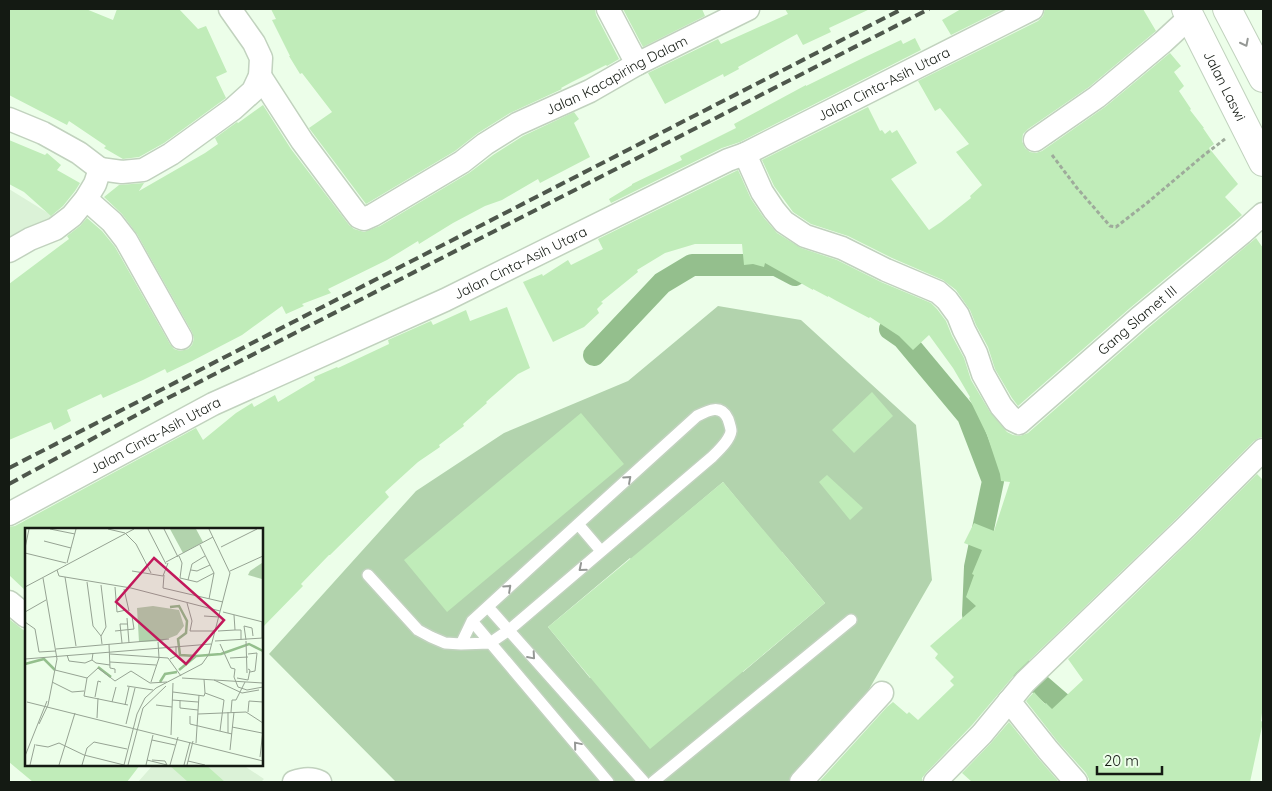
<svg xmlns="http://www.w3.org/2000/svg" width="1272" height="791" font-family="Quicksand,sans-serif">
	<rect width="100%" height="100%" fill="#ecfee9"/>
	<!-- built -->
	<path fill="#dbf2d7" d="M9 189 56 218 9 255Z
		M153 765H243L264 779 261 782H138Z"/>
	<!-- green -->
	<path fill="#b2d3ad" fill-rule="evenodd" d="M718 306 801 320 916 425 932 580 823 769 809 782H396L269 654 416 491 504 433 628 381ZM723 482 765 533 641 551ZM782 552 825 603 743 672 700 621ZM630 558 673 610 590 678 548 627Z"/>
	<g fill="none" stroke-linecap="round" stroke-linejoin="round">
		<!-- canal -->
		<path stroke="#94bf8d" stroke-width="22" d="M890 329 903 338 968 416 993 481 975 567 973 615 989 634
			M594 355 662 283 692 265H776L795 275
			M1015 663 1082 721"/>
	</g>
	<!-- building -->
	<path fill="#c0ecb9" d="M9 9H86L113 20 117 9H179L198 29 206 26 227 72 216 77 226 98 164 143 139 157 123 159 104 148 106 146 69 121 67 125 9 95Z
		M271 9H595L596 15 619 59 607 66 606 65 572 82 561 88 562 89 510 113 478 133 455 151 366 204 309 128 332 112 302 73 300 74 289 56H290L272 20 276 19Z
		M623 9H702L705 16 643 47Z
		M785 9H870L829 28 831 32 803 45 797 34 738 67 739 69 724 77 723 74 665 104 648 73 718 39 721 44 788 14Z
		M961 9H1003L951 35 942 20Z
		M1045 9H1143L1156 31 1089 87 1028 129 1023 134 1022 141 1025 148 1030 152 1036 153 1042 151 1105 107 1170 53 1181 66 1174 72 1184 86 1179 91 1191 109 1190 110 1204 128H1203L1214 144 1209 148 1238 184 1225 197 1242 215 1130 308 1018 406 1012 398 995 369 988 347 976 325 970 310 956 290 943 280 892 258 848 236 811 224 793 212 774 186 762 160 868 107 880 131 882 130 885 134 890 130 892 133 897 130 917 163 891 179 929 230 941 222 971 198 970 196 982 185 956 152 969 144 940 108 935 111 918 81 1038 21 1043 16Z
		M915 38 921 50 740 142 722 148 611 203 609 199 632 185V184L682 160 680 156 736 128 734 124 806 85V86L865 57 901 40 903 44Z
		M263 105 291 149 349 225 354 229 364 232 380 226 469 173 493 155 523 136 574 112 579 119 574 123 590 157 540 183 538 179 502 200 485 206 453 223 419 244 418 241 387 260 328 289 331 293 302 304 304 306 286 314 282 306 242 335 192 361 167 373 165 369 143 380 103 398 101 394 67 410 71 421 54 430 51 422 9 440V284L69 239 67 236 80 226 87 218 102 231 115 247 170 344 174 349 180 351 188 349 192 345 194 339 192 332 137 234 122 214 104 197 119 185 144 183 139 191 205 153 218 144 215 138 237 122 238 123Z
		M9 140 45 155 47 153 61 165 57 170 80 183 75 191 63 206 51 216 24 192 9 184Z
		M738 170 751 199 764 218 777 233 801 248 837 260 881 282 931 303 937 309 946 321 952 336 964 358 971 380 990 412 1007 432 1013 435 1020 436 1028 433 1148 328 1256 238 1263 248V437L1259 438 1254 441 1177 518 1016 673 972 725 926 773 922 778V782H819L887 707 893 702 907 714 909 712 918 720 954 685 950 681 954 677 935 658 938 654 930 646 976 606 966 597 974 575 972 574 982 550 964 543 974 523 994 531 1010 482 1001 481 1000 474 987 435 969 398 970 397 953 368 929 335 913 350 899 336 870 317 869 318 835 300 828 296V297L813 289V290L765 263 764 267 753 264 744 265 742 244H695L665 253 637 270 638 272 601 302 603 303 597 309 599 313 584 327 553 342 523 282 542 274 543 276 568 260 571 265 603 249 598 239Z
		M507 307 530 368 518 374 486 402 487 403 463 424 464 426 439 445 440 447 418 462 385 492 389 497 330 555H329L301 584 303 586 261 629V530H26V591L9 575V527L15 526 196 428 203 440 236 413 252 403 254 407 275 395 278 402 315 380 314 377 337 367 338 368 389 344 388 340 431 321 433 325 466 310 470 321Z
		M872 392 893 416 854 453 832 430Z
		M581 413 624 464 447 612 404 560Z
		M1257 474 1263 480V705L1261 721 1263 722 1250 782H1089V779L1086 773 1058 742 1026 701 1034 692 1045 704 1046 703 1052 709 1083 680 1068 659 1195 536Z
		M827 475 863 508 850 520 819 482Z
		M723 482 825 603 650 749 548 627Z
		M9 619 26 632V765H140L127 782H33L9 762Z
		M1009 722 1038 758 1059 782H972L962 773 991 743Z
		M169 765H206L225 782H188Z"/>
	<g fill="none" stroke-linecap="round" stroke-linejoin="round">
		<!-- lane casing -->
		<g stroke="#c1d2be" stroke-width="14">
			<path id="lane" d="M578 524 601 551
				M368 575 418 630 431 637 445 643 461 644 490 643 509 630 712 457C719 450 730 440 731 431 731 428 729 422 728 419 721 404 709 410 697 416L578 524 472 621 461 644
				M488 607 644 782
				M472 621 608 782
				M653 782 851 620"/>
		</g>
		<!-- street casing -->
		<g stroke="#c1d2be" stroke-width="25">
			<g id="street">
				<path d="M608 9 637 64"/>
				<path id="s1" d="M260 76 302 141 352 208 359 217 364 219 373 215 462 162 485 144 517 124 590 91 637 64 748 9"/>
				<path d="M9 119 43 133 79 153 100 169"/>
				<path d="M1035 140 1097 97 1163 42 1190 17"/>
				<path id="s2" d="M745 154 762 192 774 210 784 222 805 236 842 248 886 270 938 292 947 300 958 315 964 330 976 353 983 374 1001 406 1013 420 1019 423 1139 318 1242 233 1263 214"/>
				<path d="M100 169 122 172 143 170 171 154 233 109 253 91 260 76 261 58 254 43 230 9"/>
				<path d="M86 199 112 222 126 240 181 338"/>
				<path d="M9 251 30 239 55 229 72 216 86 199 95 184 100 169"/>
				<path id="s3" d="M9 514 213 404 445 300 728 160 745 154 1032 9"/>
				<path d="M9 602 26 616"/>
				<path d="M1009 701 1048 750 1076 782"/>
				<path d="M294 782C302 779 312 778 320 782"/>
				<path d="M801 782 882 693"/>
				<path d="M935 782 982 734 1025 682 1186 527 1263 450"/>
			</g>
		</g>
		<!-- primary casing -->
		<g stroke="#c1d2be" stroke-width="30">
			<g id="primary">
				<path id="s4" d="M1186 9 1263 162"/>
				<path d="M1227 9 1263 78"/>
			</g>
		</g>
		<!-- path -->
		<path stroke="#9eab9b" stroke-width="3" stroke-dasharray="4 2.5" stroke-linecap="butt" d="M1052 155 1077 188 1110 226 1116 227 1147 203 1204 155 1225 139"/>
		<!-- lane -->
		<use href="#lane" stroke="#fff" stroke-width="11"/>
		<!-- street -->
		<use href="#street" stroke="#fff" stroke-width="22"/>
		<!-- primary -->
		<use href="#primary" stroke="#fff" stroke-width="28"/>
		<!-- rail -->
		<path stroke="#4e574c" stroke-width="4" stroke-dasharray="10 5" stroke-linecap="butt" d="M9 468 902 9
			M9 484 164 400 929 9"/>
	</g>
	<!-- one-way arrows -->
	<defs><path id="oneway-chevron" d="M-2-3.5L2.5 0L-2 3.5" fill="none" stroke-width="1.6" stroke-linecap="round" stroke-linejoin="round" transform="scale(1.25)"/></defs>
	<g stroke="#959895">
		<use href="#oneway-chevron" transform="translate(1245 43) rotate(63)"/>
		<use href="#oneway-chevron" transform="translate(628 479) rotate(-42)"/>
		<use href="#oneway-chevron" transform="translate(582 568) rotate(140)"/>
		<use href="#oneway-chevron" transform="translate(508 588) rotate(-43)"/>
		<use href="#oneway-chevron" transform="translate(532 656) rotate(49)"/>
		<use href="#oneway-chevron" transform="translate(577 745) rotate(-130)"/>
	</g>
	<g text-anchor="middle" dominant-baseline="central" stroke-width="4" stroke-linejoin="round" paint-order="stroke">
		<!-- street labels -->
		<g font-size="14" fill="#141a13" stroke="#ecfee9">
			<text stroke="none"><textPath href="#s1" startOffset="469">Jalan Kacapiring Dalam</textPath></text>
			<text stroke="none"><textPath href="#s3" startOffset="975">Jalan Cinta-Asih Utara</textPath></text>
			<text stroke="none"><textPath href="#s4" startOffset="86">Jalan Laswi</textPath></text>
			<text stroke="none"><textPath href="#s3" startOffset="570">Jalan Cinta-Asih Utara</textPath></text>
			<text stroke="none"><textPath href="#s2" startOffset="562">Gang Slamet III</textPath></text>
			<text stroke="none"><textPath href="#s3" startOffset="166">Jalan Cinta-Asih Utara</textPath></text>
		</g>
	</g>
	<!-- overview -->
	<g transform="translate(25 528)">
		<rect width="238" height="238" fill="#ecfee9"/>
		<path d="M145 1H171L178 14 158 25ZM237 35V51L223 47 225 43ZM128 78 154 82 159 98 152 107 137 113 114 114 112 80Z" fill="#b2d3ad"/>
		<path fill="none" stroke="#94bf8d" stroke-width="2.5" d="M145 79 154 78 162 93 161 105 153 111 155 127 171 128M171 128 196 126 224 116 238 123M0 136 19 131 30 142M73 139 86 149M154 142 171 128M135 154 140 146 152 144"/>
		<path fill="none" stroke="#96a393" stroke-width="1" d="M25 1 50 6M83 1 100 5 111 16 126 45M123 1 141 36M139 1 153 29M19 13 46 20M175 17 189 45 184 71M196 19 232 1M0 20 4 1M0 25 41 35M154 28 157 35 155 50 172 54 189 45M141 34 188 9M42 35 51 1M32 42 34 48 106 60 195 83M166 42 172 43 185 37M107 43 138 48 143 35M205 43 238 28M139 47 138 60 198 74M40 49 51 118M163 52 167 36 180 28M62 54 68 98 76 108M76 57 81 99 76 108 77 116M0 59 109 1M90 59 92 84 101 82M99 61 104 83M162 75 167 93 165 103H190M0 84 21 72M198 84 238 94M179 88 194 89M102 90 104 115M0 94 10 101 14 124 31 123M210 102H216V112M90 103 109 101 107 88M193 103 210 102 209 87M237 110V94M221 112 219 98 227 100 228 108M190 113 238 110M221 113 222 145M97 115 95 96H102M84 116 85 140 90 141V145M195 116 206 140 210 141 209 149 213 159 222 162 238 159M31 121 144 111M68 125 67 132 71 135 85 137M85 126 143 130 156 148M223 126 232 125 230 143 225 144M42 127 44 133 60 135 67 132M205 130 223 129M0 131 186 116M145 131 151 128V118M85 134 131 137M30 142 62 150M157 150 238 155M212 150 223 152 225 142 223 141M179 151 180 165 199 172 195 203M189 152 217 165 234 162M27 154 47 164 59 163M126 154 134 130 133 114M102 158 128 162M148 164 179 168 180 165M70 169 73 153 76 154M147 172 173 174M155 172V180L173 182M2 174 238 233M87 174 91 159M100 177 104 159M103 177 59 168 62 150 73 140 90 153 106 143 125 155 142 154M131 177 147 179M206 184 207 172H211L220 154M223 184 224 173 238 174M173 186 221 184 238 195M165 188V196L207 206M72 190 73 170M14 196 23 177 32 131 18 50M101 196 110 160M207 199 237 205M203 205V184M146 207 148 155M127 212 150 217M171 215 174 167M11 217 23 219 34 215 59 227 99 237M205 222 209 184M0 228 22 173M235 229 238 202M122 232 142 237M127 232 140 233 142 237M163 233 180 237M5 237 10 216M34 237 50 185M57 237 62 220 69 214 102 221M99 237 112 186 120 170 131 160 177 136 184 126 205 45 184 1M103 237 118 180 141 158M121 237 128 207M145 237 153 209M159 237 165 214M162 237 168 213"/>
		<path fill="#c2185b" fill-opacity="0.15" stroke="#c2185b" stroke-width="2.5" d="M129 30 199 92 161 136 91 74Z"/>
		<rect width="238" height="238" fill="none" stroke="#141a13" stroke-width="2.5"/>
	</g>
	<!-- border -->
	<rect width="1272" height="791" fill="none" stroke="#141a13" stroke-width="20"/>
	<!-- scale -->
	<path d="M1097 766v8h65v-8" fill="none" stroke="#141a13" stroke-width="2.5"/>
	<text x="1104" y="766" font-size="15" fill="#141a13" stroke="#ecfee9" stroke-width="4" paint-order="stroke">20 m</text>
</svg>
